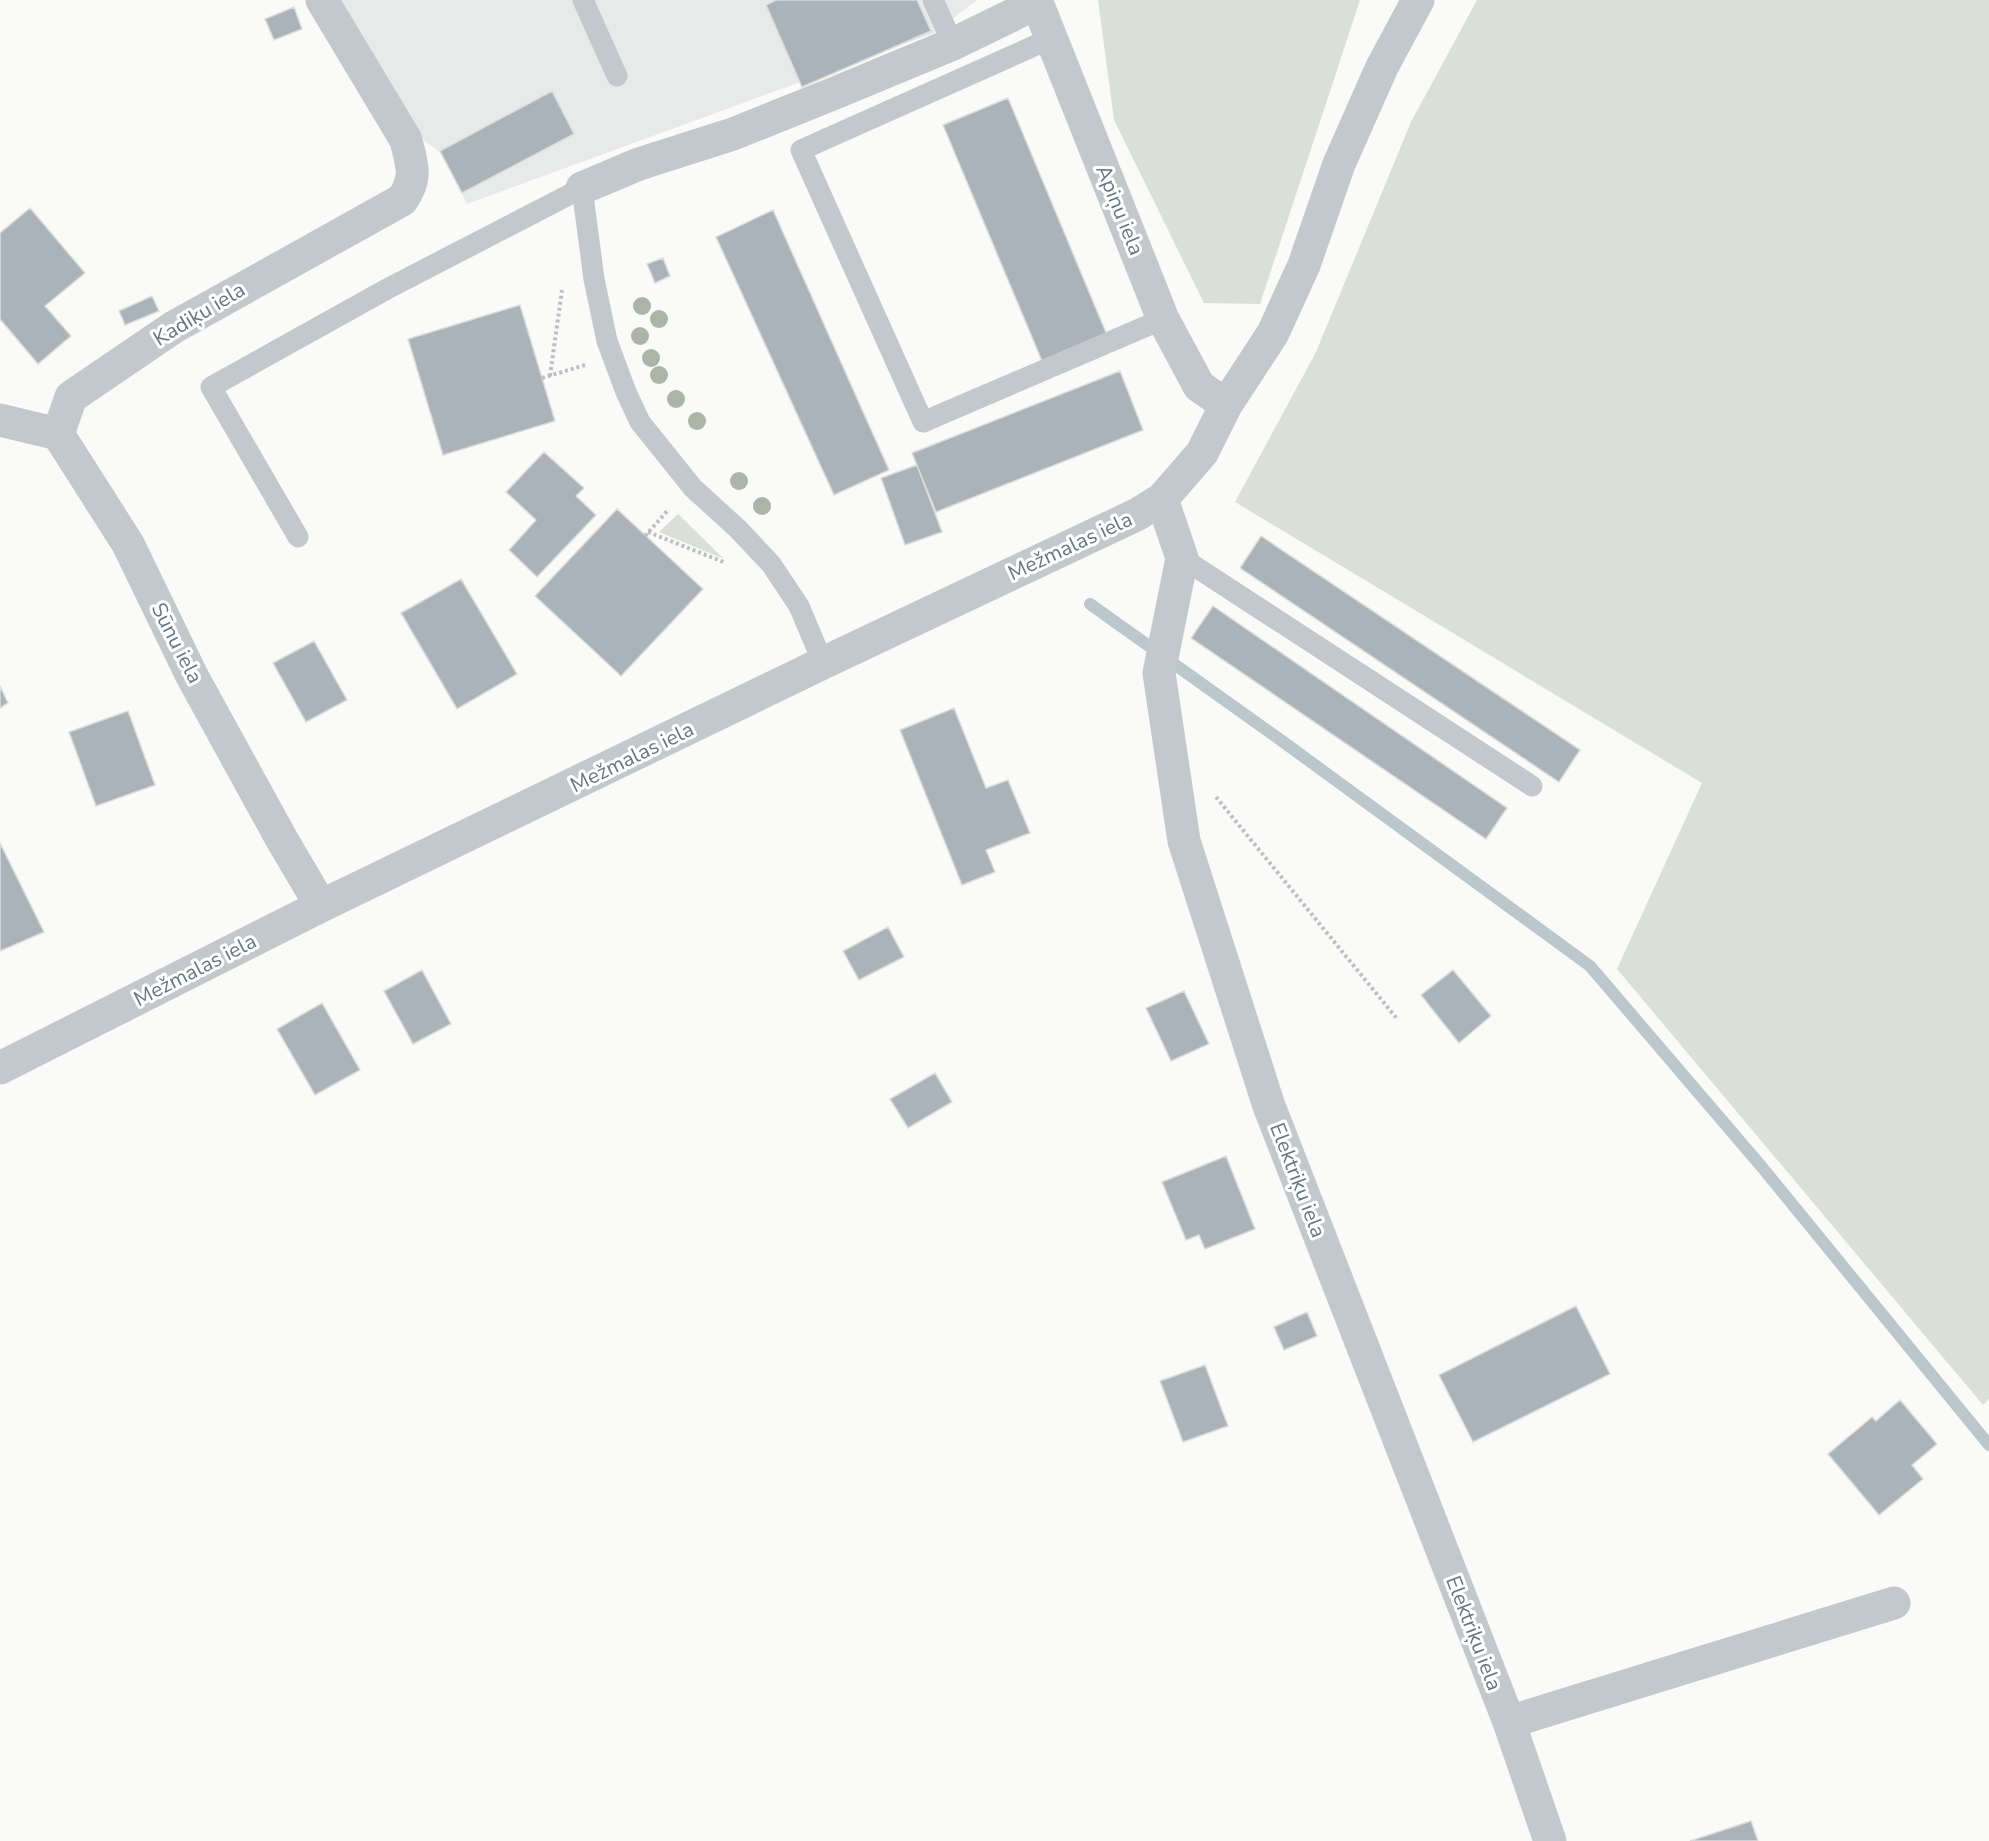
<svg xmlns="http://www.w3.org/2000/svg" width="1989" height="1841" font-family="'Nunito Sans',sans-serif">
	<rect width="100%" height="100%" fill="#fafaf8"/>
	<!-- built -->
	<path fill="#e8e9e9" d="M340 0H977L934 33 467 204 441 153 425 141Z"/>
	<!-- green -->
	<path fill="#dadfd7" d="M1098 0H1360L1260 304 1204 303 1114 120Z
		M1477 0H1989V1399L1983 1405 1617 969 1702 783 1235 502 1316 352 1411 122Z
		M678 514 724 559 659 532Z"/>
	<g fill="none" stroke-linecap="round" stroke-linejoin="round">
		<!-- stream -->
		<path stroke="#bbc7cb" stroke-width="12" d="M1090 604 1282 741 1590 966 1761 1166 1989 1445"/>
	</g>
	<!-- building -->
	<path fill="#aab3b9" stroke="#dcdcda" stroke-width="1.5" d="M776 0H917L931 31 802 87 766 5Z
		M294 7 302 29 274 40 265 19Z
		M552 91 574 134 462 193 440 151Z
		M1008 98 1107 335 1042 361 943 125Z
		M30 208 85 273 45 306 71 336 38 364 0 319V233Z
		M773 210 889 470 834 495 716 237Z
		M663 258 670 276 655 283 647 264Z
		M152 296 159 311 125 325 119 311Z
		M520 305 555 421 443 455 408 339Z
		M1120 371 1143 430 936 512 912 453Z
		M544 452 584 488 576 496 596 515 537 577 509 550 536 520 506 492Z
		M917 465 942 532 905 545 881 478Z
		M617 509 703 589 621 676 535 596Z
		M1261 536 1580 750 1559 782 1240 568Z
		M461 579 517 674 457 709 401 613Z
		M1213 606 1507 808 1486 839 1191 638Z
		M314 641 347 700 306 722 273 663Z
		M0 686 8 703 0 708Z
		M954 708 986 788 1008 780 1030 833 986 850 995 872 962 885 900 730Z
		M128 711 155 785 96 806 69 732Z
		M0 843 44 932 0 951Z
		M888 927 904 957 859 980 843 951Z
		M422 970 451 1024 413 1044 384 991Z
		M1453 970 1491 1016 1459 1043 1421 995Z
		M1184 991 1209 1044 1171 1061 1146 1008Z
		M322 1003 360 1070 315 1095 277 1029Z
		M935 1073 952 1102 908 1128 890 1099Z
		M1226 1156 1255 1229 1205 1249 1199 1235 1186 1240 1162 1182Z
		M1576 1306 1610 1374 1473 1442 1439 1375Z
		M1307 1312 1317 1336 1284 1350 1274 1327Z
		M1205 1365 1228 1426 1183 1442 1160 1381Z
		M1900 1400 1937 1444 1912 1465 1923 1479 1879 1515 1828 1454 1872 1417 1876 1421Z
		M1751 1821 1758 1841H1690Z"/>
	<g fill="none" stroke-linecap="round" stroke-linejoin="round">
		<!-- path -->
		<path stroke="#bbbfc2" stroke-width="4" stroke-dasharray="3 3" stroke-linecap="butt" d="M550 376 562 290
			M542 378 585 365
			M648 532 726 563
			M645 536 669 509
			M1216 797 1398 1020"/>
		<!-- lane -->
		<path stroke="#c3c8cc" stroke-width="21" d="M583 0 617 76
			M933 0 953 44
			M1052 38 801 150 923 422 1163 319
			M298 537 211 387 387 289 582 188 594 279 607 341 626 392 640 422 693 488 738 529 771 564 799 606 823 663
			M1182 558 1532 786"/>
		<!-- street -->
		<path stroke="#c3c8cc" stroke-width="33" d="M1036 0 1163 319 1199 386 1226 405
			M582 188 639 164 733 134 835 93 953 44 1037 3
			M0 420 58 434 128 544 192 676 281 838 321 906
			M58 434 71 397 174 327 402 200C418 177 412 166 406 140L322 0
			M1162 499 1182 558 1159 673 1184 841 1269 1106 1509 1722 1550 1841
			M0 1068 321 906 823 663 1138 514 1162 499 1202 453 1226 405 1273 333 1304 265 1339 164 1382 67 1418 0
			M1509 1722 1894 1603"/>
	</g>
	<!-- trees -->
	<g fill="#aab4a7">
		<circle cx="642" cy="306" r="9"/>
		<circle cx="659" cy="319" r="9"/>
		<circle cx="640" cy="336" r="9"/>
		<circle cx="651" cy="358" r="9"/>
		<circle cx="659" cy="375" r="9"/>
		<circle cx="676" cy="399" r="9"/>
		<circle cx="697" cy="421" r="9"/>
		<circle cx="739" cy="481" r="9"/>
		<circle cx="762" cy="506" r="9"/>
	</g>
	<g text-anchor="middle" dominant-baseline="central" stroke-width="6" stroke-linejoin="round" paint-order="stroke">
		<!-- street labels -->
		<g font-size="21" fill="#657683" stroke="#fff">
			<text transform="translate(1120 210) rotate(68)">Apiņu iela</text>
			<text transform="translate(199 314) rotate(-31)">Kadiķu iela</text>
			<text transform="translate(1070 546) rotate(-25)">Mežmalas iela</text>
			<text transform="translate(177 643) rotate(63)">Sūnu iela</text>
			<text transform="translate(632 757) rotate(-26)">Mežmalas iela</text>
			<text transform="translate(195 970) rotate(-27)">Mežmalas iela</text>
			<text transform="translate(1298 1180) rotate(69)">Elektriķu iela</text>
			<text transform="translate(1474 1633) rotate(69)">Elektriķu iela</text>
		</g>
	</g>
</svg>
